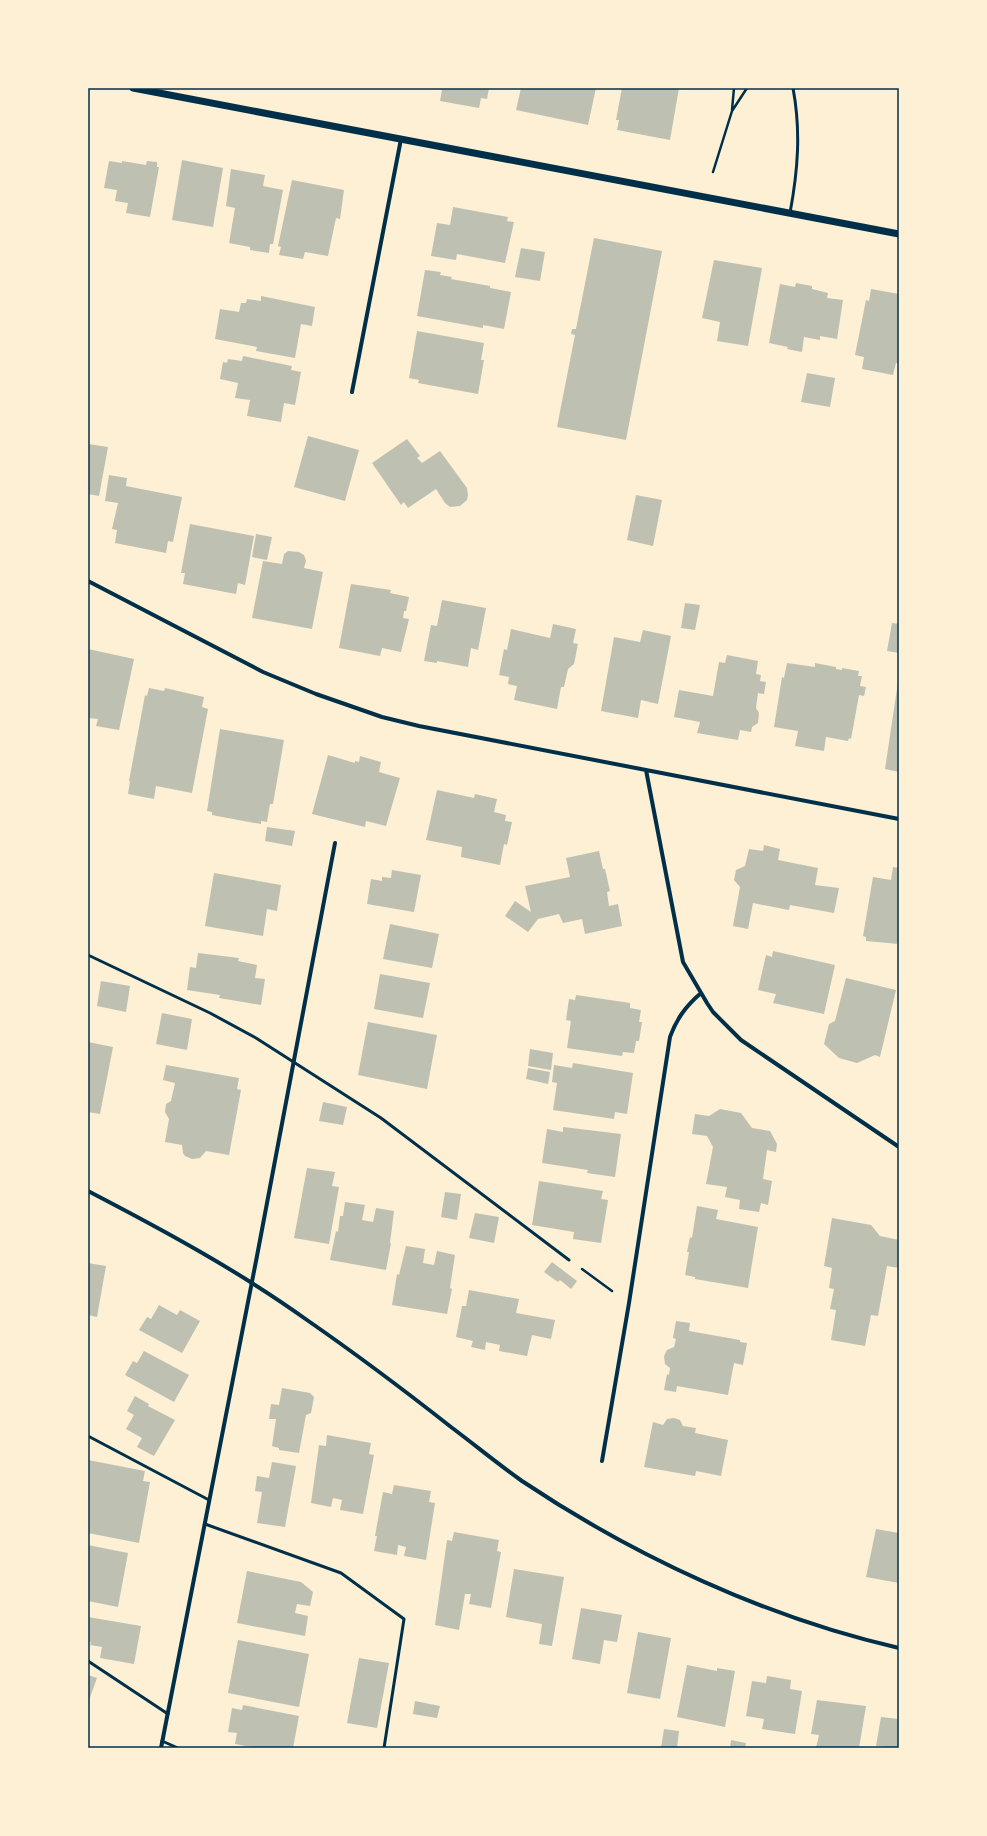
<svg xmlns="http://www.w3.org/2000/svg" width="987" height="1836" font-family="Literata,serif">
	<rect width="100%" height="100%" fill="#fdf0d5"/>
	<!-- building -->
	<path fill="#bec0b2" d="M434 88H489L487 99 481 98 479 108 440 101 442 90Z
		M521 88H596L588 125 516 110Z
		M622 88H679L670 140 617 130 619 120H616Z
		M182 160 223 168 213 227 172 220Z
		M109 161 122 163V161L146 165 147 161 157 162V167H159L150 217 126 213 128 203 115 201 117 190 104 188Z
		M231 169 265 175 263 186 283 190 273 244H270L269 253 250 250V247L229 243 235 208 226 206Z
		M292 180 344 190 340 219 336 218 328 256 305 252 303 259 279 255 281 247 278 246Z
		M453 207 508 217 507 221 514 222 505 263 457 254 456 260 431 256 437 223 450 225Z
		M594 238 662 251 626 440 557 427 575 335 571 334 572 329H576Z
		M521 248 545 252 540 281 515 277Z
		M714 260 762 268 748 346 717 341 720 322 702 318Z
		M425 270 441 272 440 275 452 277 451 279 490 286V288L511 292 504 329 483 325V328L417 316Z
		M796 283 812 286V289L828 293 827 298 843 300 837 339 820 336V340L804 337 802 352 787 349 788 347 769 343 780 284 795 287Z
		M871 289 899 294V363H896L893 375 862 369 864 357 855 355 866 300 869 301Z
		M261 296 315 307 312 326 301 324 295 358 256 351 257 347 215 339 220 309 239 312 241 303H246L247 299 261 301Z
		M417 331 484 343 481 360H484L478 394 418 383 419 380 409 378Z
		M243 356 292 366 291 370 301 372 295 405 284 403 281 422 247 416 250 400 235 398 238 383 220 379 223 362 227 363 228 359 242 361Z
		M807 373 835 378 830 407 801 402Z
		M308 436 359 450 345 501 294 487Z
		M407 439 420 456 417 458 422 463 440 451 467 488 468 495 467 500 460 506 450 507 445 503 436 489 408 508 404 502 401 505 372 463Z
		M88 444 108 447 99 496 88 494Z
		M109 475 127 478 126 486 182 497 173 542 168 541 166 553 115 543 117 530 112 529 118 503 105 501Z
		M636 495 662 500 653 546 627 540Z
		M190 524 254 536 245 585 238 583 236 594 183 584 185 573H181Z
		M256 534 272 537 267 560 252 557Z
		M288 551 299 552 304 555 306 561 304 568 323 572 312 629 252 618 263 561 282 564 284 554Z
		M351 584 391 590 390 593 409 597 406 611H404L403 618 409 619 401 652 382 648 380 656 339 648Z
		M442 600 486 608 478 650 471 648 468 667 437 661V663L424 661 431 625 437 626Z
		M685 603 700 605 695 630 681 628Z
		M892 623 899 624V653L887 651Z
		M553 624 576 629 573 643 578 644 574 664 568 669 564 687H561L557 709 514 700 517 686 508 684 509 677 499 675 504 649 507 650 511 629 550 638Z
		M643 630 671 636 658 704 641 700 638 718 601 711 614 637 640 642Z
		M88 649 134 659 119 730 96 726 98 719 88 718Z
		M727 655 758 661 756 674 761 675 760 681 766 682 764 694 758 693 756 708 759 713 758 723 752 727 751 732 740 730 738 740 697 733 700 722 674 717 679 690 713 696 719 662 725 663Z
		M787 663 815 667V663L836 667V669L842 670V668L859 671 858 676H862L860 686 866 687 864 696 859 695 851 739 849 738 848 741 826 737 824 751 795 746 798 731 774 727 782 677 784 678Z
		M898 682H899V772L885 769Z
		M149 688 164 691 165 688 204 697 202 707 208 709 192 793 156 786 154 799 128 794 130 781H129L145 695 147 696Z
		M220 729 284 740 273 804H270L267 822 261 821V824L238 820 212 815V812L207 811Z
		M328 755 355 763V761L359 762 360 756 381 762 379 772 400 778 386 826 366 821 365 827 312 814Z
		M437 790 474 798 475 794 497 799 494 812 506 815 505 821 512 822 507 845 504 844 500 865 461 857 462 847 426 840Z
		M267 827 295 831 292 846 265 841Z
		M764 845 780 849 778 860 818 868 815 885 839 888 834 913 790 905 789 910 753 903 748 929 733 926 740 887 734 880 736 870 745 866 749 849 763 851Z
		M599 851 603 869H605L610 891 607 892 609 906 618 904 622 926 585 934 582 919 563 923 559 914 538 919 528 932 505 916 515 901 531 912 525 886 570 877 566 858Z
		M893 867 899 868V944L866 941V937L863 936 873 877 891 880Z
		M392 870 421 875 414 912 367 904 371 879 382 881V877L391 878Z
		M214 873 281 885 277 911 267 909 263 936 205 926Z
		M390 924 439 934 432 968 383 959Z
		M773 951 835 965 824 1014 773 1003 776 994 758 990 766 955 772 957Z
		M198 953 239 958 238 961 257 965 255 978 265 979 261 1005 219 998 220 995 187 990 190 967 196 968Z
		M380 974 430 983 423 1018 374 1009Z
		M846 978 896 990 880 1057 875 1055 857 1063 839 1058 824 1044 829 1024 835 1021Z
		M101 981 130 986 126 1012 97 1006Z
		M576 995 630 1003V1008L641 1010 639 1022H642L639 1041H636L634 1053 623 1052 622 1056 567 1048 571 1021 566 1020 569 999 575 1000Z
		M162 1013 192 1019 187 1050 156 1044Z
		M368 1022 437 1035 427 1089 358 1075Z
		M88 1042 113 1047 100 1114 88 1112Z
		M530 1049 553 1053 551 1070 528 1066Z
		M573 1063 633 1073 627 1114 615 1112 614 1119 553 1110 557 1083 552 1082 554 1065 572 1068Z
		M166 1065 239 1078 237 1089 241 1090 229 1155 206 1151 200 1158 192 1159 185 1156 183 1153 182 1145 165 1142 169 1119 165 1112 166 1104 171 1101 175 1083 163 1080Z
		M528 1068 550 1072 548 1084 526 1079Z
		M323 1102 347 1107 343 1125 319 1121Z
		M720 1109 741 1113 752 1128 770 1131 777 1144 776 1152 767 1150 763 1179 772 1181 768 1205 761 1203 759 1212 739 1209 740 1200 725 1197 727 1187 706 1184 713 1147 707 1136 692 1134 695 1114 709 1116Z
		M563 1127 621 1134 615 1177 587 1173 588 1170 542 1163 547 1129 563 1132Z
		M307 1168 335 1172 332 1186 339 1187 329 1244 294 1238Z
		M539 1181 603 1191 601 1199 608 1200 601 1243 573 1239 574 1232 532 1225Z
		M445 1192 461 1194 457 1220 441 1217Z
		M345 1202 365 1205 362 1220 373 1222 376 1208 394 1211 390 1243H391L386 1270 330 1260 336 1231 338 1232 340 1216H343Z
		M697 1206 718 1210 716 1219 758 1227 748 1288 695 1279V1277L685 1275 689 1252H687L690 1237 692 1238Z
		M475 1213 499 1217 494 1243 469 1238Z
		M832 1218 871 1225 880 1236 899 1240V1268L887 1266 878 1316 871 1315 865 1346 831 1340 836 1310 830 1309 834 1289 829 1288 832 1268 824 1266Z
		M406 1246 425 1249 423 1263 434 1265 437 1251 455 1255 450 1288 452 1289 447 1314 392 1305 397 1274 399 1275Z
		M552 1262 577 1281 571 1289 560 1280 558 1282 544 1272Z
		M88 1263 106 1266 97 1317 88 1315Z
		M469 1290 519 1299 516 1313 555 1320 551 1339 532 1335 527 1356 499 1351 500 1345 486 1342 485 1350 471 1347 473 1341 456 1337 462 1306H466Z
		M159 1305 177 1315 180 1310 200 1321 182 1353 139 1330 147 1317 151 1319Z
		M676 1321 690 1323 689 1331 740 1340V1342L747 1343 743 1365 734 1363 728 1395 677 1386 676 1392 664 1390 667 1374 669 1375 670 1368 665 1364 664 1356 667 1350 674 1347 676 1339 673 1338Z
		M144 1351 189 1375 174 1402 125 1375 133 1361 137 1363Z
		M282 1388 310 1393 314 1397 311 1413 306 1415 299 1453 279 1450V1448L272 1446 276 1419H269L271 1404 279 1405Z
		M135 1396 149 1404 148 1406 175 1420 154 1456 137 1447 142 1438 126 1429 134 1415 127 1411Z
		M674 1418 680 1420 683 1426 696 1428 695 1433 728 1440 721 1476 696 1471 695 1476 644 1467 653 1422 663 1425 667 1419Z
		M327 1435 371 1443 369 1454 374 1455 363 1514 340 1510 342 1500 338 1499 333 1498 331 1507 311 1503 319 1445 326 1446Z
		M88 1460 145 1471 143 1481 150 1482 139 1543 88 1533Z
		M272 1462 296 1466 285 1527 257 1523 262 1492 255 1491 257 1476 269 1478Z
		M394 1485 431 1491 429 1502 435 1503 426 1560 404 1556 406 1547 398 1545 397 1555 374 1551 377 1536H375L383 1492 392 1494Z
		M876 1529 899 1533V1583L866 1577Z
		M454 1532 499 1540 497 1551 501 1552 491 1608 469 1604 471 1594H465L459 1630 435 1625 447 1540 452 1541Z
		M88 1545 128 1553 118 1607 88 1601Z
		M514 1569 564 1577 552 1646 539 1644 542 1624 506 1617Z
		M247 1571 301 1582 313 1592 310 1606 297 1604 295 1613 308 1616 305 1636 237 1623Z
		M581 1608 622 1615 617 1642 604 1640 600 1664 572 1659Z
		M88 1617 141 1626 134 1664 100 1658 102 1647 90 1645 91 1642H88Z
		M638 1632 671 1638 660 1699 627 1693Z
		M238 1640 309 1654 299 1707 228 1693Z
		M359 1658 389 1663 377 1728 347 1723Z
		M687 1665 717 1671V1668L735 1671 725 1727 677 1717Z
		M88 1675 97 1678 88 1703Z
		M767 1676 791 1680 790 1689 802 1691 795 1734 762 1729 764 1719 746 1716 752 1681 766 1683Z
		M817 1700 866 1706 859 1748H816L819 1735 811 1734Z
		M415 1701 440 1706 437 1718 413 1714Z
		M243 1705 299 1716 293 1748H257L235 1744 237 1733 228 1732 232 1708 242 1710Z
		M881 1717 899 1719V1748L876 1746Z
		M664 1729 679 1731 677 1748H661Z
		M731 1740 746 1743 745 1748H730Z"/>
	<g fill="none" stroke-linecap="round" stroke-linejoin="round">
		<!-- path -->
		<path stroke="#003049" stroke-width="2.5" d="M732 110 734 88
			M713 172 732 111 747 88
			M582 1269 612 1291"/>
		<!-- service -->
		<path stroke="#003049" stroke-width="3" d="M790 213C798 170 801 131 793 88
			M88 955 210 1013 256 1038 381 1118 569 1260
			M88 1436 209 1500
			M205 1524 341 1573 404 1619 384 1748
			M88 1661 168 1714
			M162 1741 178 1748"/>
		<!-- minor -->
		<path stroke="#003049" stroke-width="4" d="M352 392 401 139
			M88 581 263 672 316 694 382 717 419 726 899 819
			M646 770 683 962 707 1003 713 1012 741 1040 899 1147
			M88 1191C163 1230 239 1271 307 1320 356 1354 404 1390 451 1427 475 1445 498 1464 522 1481 634 1556 767 1618 899 1648
			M602 1461 629 1303 670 1037C677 1018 686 1006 701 993
			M161 1748 257 1256 335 843"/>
		<!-- tertiary -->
		<path stroke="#003049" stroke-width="7" d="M133 88 899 234"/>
	</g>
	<!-- border -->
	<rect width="987" height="1836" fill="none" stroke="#fdf0d5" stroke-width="178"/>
	<rect x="89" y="89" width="809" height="1658" fill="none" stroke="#003049" stroke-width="1.5"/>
</svg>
